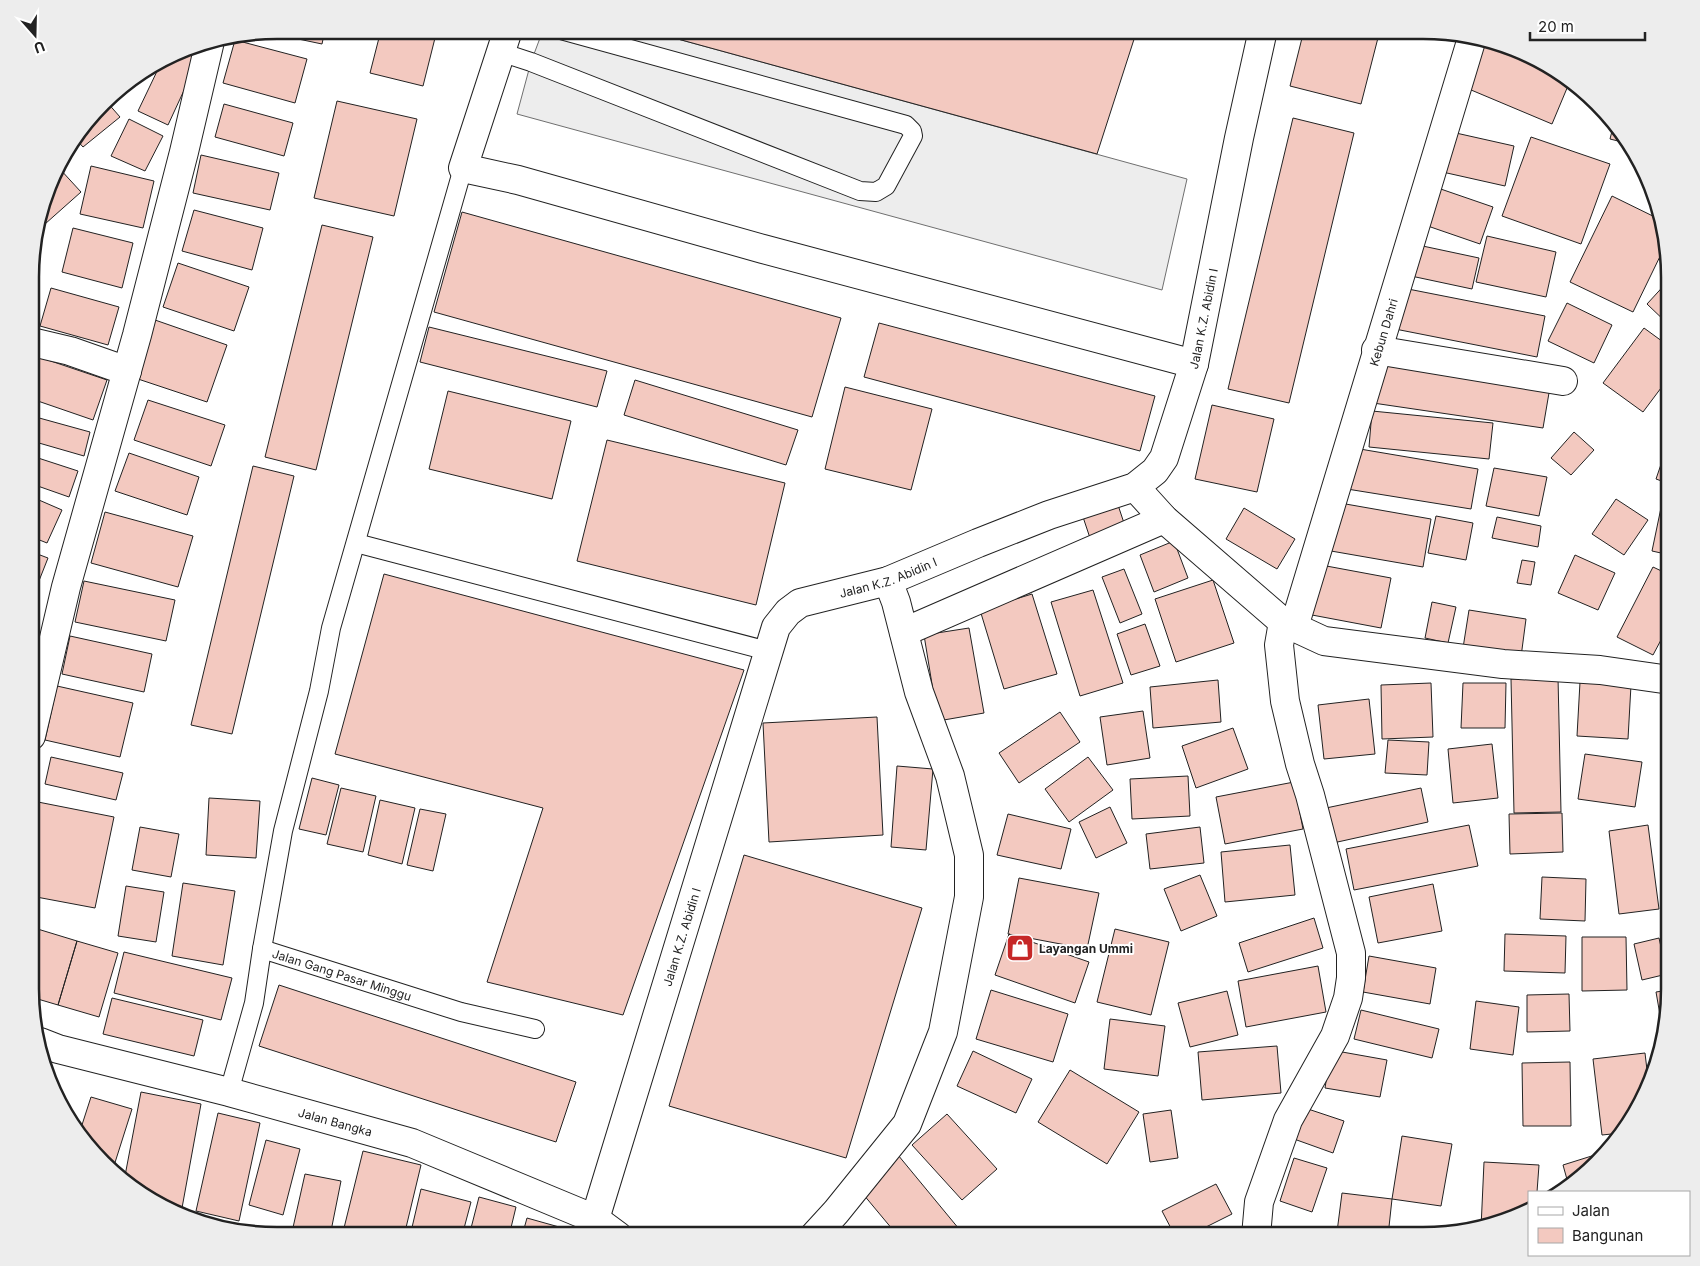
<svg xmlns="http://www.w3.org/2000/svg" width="1700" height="1266" font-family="Inter,sans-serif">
	<rect width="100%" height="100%" fill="#fff"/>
	<!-- parking -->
	<path fill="#ededed" stroke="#6f6f6f" d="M543 30H645L1187 179 1162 290 517 114 531 62Z"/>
	<!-- building -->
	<path fill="#f3c9c0" stroke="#222" d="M276 30H325L322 44 265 32Z
		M381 30H437L423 86 370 73Z
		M645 30H1137L1097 154Z
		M1304 30H1380L1361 104 1290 86Z
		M235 40 307 59 295 103 223 83Z
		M1483 41 1518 49 1570 81 1552 124 1464 87Z
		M196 44 204 47 168 125 138 111 160 65Z
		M106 101 120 117 83 147 75 138Z
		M337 101 417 119 394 216 314 198Z
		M224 104 293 123 284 156 215 137Z
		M1293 118 1354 133 1289 403 1228 389Z
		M129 119 163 136 145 171 111 156Z
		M1613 127 1626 143 1610 139Z
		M1447 131 1514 146 1505 186 1438 171Z
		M1531 137 1610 164 1581 244 1502 216Z
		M201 155 279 173 270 210 193 193Z
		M91 166 154 181 143 228 80 214Z
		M59 168 81 192 36 232 58 169Z
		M1432 186 1493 207 1480 244 1419 223Z
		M1612 196 1663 221 1665 228 1667 242 1633 312 1570 282Z
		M194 210 263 228 252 270 182 251Z
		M462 212 841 318 812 417 434 312Z
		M322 225 373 237 316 470 265 457Z
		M73 228 133 243 122 288 62 272Z
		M1487 236 1556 252 1546 297 1476 282Z
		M1418 245 1479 258 1472 289 1411 276Z
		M178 263 249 287 234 331 163 307Z
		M1669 280H1670V326L1647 304Z
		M51 288 119 307 108 345 40 326Z
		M1403 288 1545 316 1537 357 1395 329Z
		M1567 303 1612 325 1594 363 1548 341Z
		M155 320 227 345 207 402 135 378Z
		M879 323 1155 396 1140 451 864 377Z
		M429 327 607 371 597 407 420 362Z
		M1644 328 1670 347V376L1643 412 1603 383Z
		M36 356 107 380 93 420 32 399V367Z
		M1379 361 1550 387 1543 428 1373 403Z
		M635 380 798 430 786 465 624 415Z
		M845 387 932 409 911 490 825 469Z
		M448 391 571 421 552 499 429 469Z
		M148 400 225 425 211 466 134 440Z
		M1212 405 1274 419 1257 492 1195 479Z
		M1372 411 1493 423 1489 459 1369 447Z
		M32 416 90 432 84 456 32 441Z
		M1574 432 1594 450 1571 475 1551 458Z
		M1670 438V484L1656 479Z
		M607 440 785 483 756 605 577 561Z
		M1354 448 1478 469 1471 509 1347 489Z
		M129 453 199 477 187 515 115 491Z
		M32 456 78 471 69 497 32 484Z
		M253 466 294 476 232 734 191 725Z
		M1494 468 1547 477 1539 516 1486 506Z
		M32 497 62 510 47 543 32 537Z
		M1116 499 1126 529 1091 541 1081 511Z
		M1616 499 1648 520 1624 555 1592 534Z
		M1340 503 1431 519 1423 567 1331 551Z
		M1662 503 1670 505V555L1652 551Z
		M1244 508 1295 539 1277 569 1226 539Z
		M105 512 193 536 178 587 91 563Z
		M1436 516 1473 523 1466 560 1428 553Z
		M1497 517 1541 526 1538 547 1492 538Z
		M1174 541 1188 578 1154 592 1140 555Z
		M32 552 48 558 31 601Z
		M1575 555 1615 573 1598 610 1558 593Z
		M1522 560 1535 562 1531 585 1517 583Z
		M1321 565 1391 578 1381 628 1312 615Z
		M1653 567 1670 575V623L1653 655 1617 637Z
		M1124 569 1142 614 1120 623 1102 577Z
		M384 574 744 670 623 1015 487 982 543 808 335 754Z
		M1213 580 1234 643 1176 662 1155 599Z
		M84 581 175 600 166 641 75 622Z
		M1093 590 1123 683 1080 696 1051 602Z
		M1032 594 1057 674 1004 689 980 610Z
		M1432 602 1456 607 1448 643 1425 638Z
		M1469 610 1526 619 1521 657 1463 648Z
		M1145 624 1160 666 1131 675 1117 634Z
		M969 628 984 713 938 721 924 635Z
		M70 636 152 654 144 692 62 674Z
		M1558 677 1561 812 1514 813 1511 679Z
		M1218 680 1221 722 1153 728 1150 687Z
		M1580 682 1631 685 1628 739 1577 736Z
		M1431 683 1433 737 1382 739 1381 685Z
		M1463 683H1506L1505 728H1461Z
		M57 686 133 703 120 757 45 740Z
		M1369 699 1375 754 1324 759 1318 705Z
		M1143 711 1150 758 1107 765 1100 717Z
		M1060 712 1080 742 1019 783 999 753Z
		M877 717 883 835 769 842 763 723Z
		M1233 728 1248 769 1196 788 1182 746Z
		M1388 740 1429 742 1427 775 1385 773Z
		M1492 744 1498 798 1453 803 1448 749Z
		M1585 754 1642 762 1635 807 1578 799Z
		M51 757 123 773 116 800 45 784Z
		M1088 757 1113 790 1069 822 1045 789Z
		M897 766 933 769 926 850 891 847Z
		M1188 776 1190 816 1132 819 1130 779Z
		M312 778 339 785 326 835 299 829Z
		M1294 782 1303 829 1225 844 1216 797Z
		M341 788 376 796 363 852 327 844Z
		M1421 788 1428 822 1333 843 1326 808Z
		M209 798 260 801 256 858 206 855Z
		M380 800 415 808 402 864 368 855Z
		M38 802 114 817 95 908 31 896V836Z
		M1110 807 1127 843 1096 858 1079 822Z
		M420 809 446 814 433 871 407 865Z
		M1562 813 1563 852 1510 854 1509 814Z
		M1008 814 1071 829 1061 869 997 855Z
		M1469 825 1478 866 1354 890 1346 849Z
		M1648 825 1659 909 1619 914 1609 831Z
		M140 827 179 834 171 877 132 870Z
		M1200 827 1204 863 1150 869 1146 834Z
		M1290 845 1295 895 1225 902 1221 852Z
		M744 855 922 908 846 1158 669 1106Z
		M1200 875 1217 916 1181 931 1164 889Z
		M1542 877 1586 879 1585 921 1540 919Z
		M1019 878 1099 893 1087 949 1008 934Z
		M183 883 235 891 223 965 172 956Z
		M1433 884 1442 931 1378 943 1369 897Z
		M126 886 164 892 156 942 118 936Z
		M1314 918 1323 948 1248 972 1239 943Z
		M31 927 77 941 58 1005 31 997Z
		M1115 929 1169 942 1151 1015 1097 1002Z
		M1009 934 1089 962 1075 1003 995 975Z
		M1505 934 1566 936 1565 973 1504 971Z
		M1582 937H1626L1627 990 1582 991Z
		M1659 938 1667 974 1642 980 1634 944Z
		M77 941 118 953 99 1017 58 1005Z
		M124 952 232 978 221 1020 114 993Z
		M1369 956 1436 968 1430 1004 1363 992Z
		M1318 966 1326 1012 1246 1027 1238 981Z
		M279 985 576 1082 556 1142 259 1046Z
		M991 990 1068 1014 1053 1062 976 1039Z
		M1669 990V1006L1663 1032 1656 992Z
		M1227 991 1238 1035 1190 1047 1178 1003Z
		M1569 994 1570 1031 1527 1032V995Z
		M112 998 203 1020 194 1056 103 1034Z
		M1476 1001 1519 1007 1513 1055 1470 1049Z
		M1361 1010 1439 1029 1432 1058 1354 1039Z
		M1110 1019 1165 1026 1158 1076 1104 1069Z
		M1277 1046 1281 1093 1202 1100 1198 1052Z
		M1331 1050 1387 1060 1380 1097 1325 1088Z
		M973 1051 1032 1079 1016 1113 957 1086Z
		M1645 1053 1649 1087 1621 1133 1602 1135 1593 1059Z
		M1570 1062 1571 1126H1523L1522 1063Z
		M1070 1070 1139 1112 1107 1164 1038 1122Z
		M141 1092 201 1104 182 1208 162 1205 124 1181Z
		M91 1097 132 1109 112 1172 80 1131Z
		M1305 1108 1344 1121 1333 1153 1294 1139Z
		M1171 1110 1178 1158 1150 1162 1143 1114Z
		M218 1113 260 1123 239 1221 196 1211Z
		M947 1114 997 1169 962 1200 912 1145Z
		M1402 1136 1452 1144 1441 1206 1392 1199Z
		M266 1140 300 1149 283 1215 249 1205Z
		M363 1151 421 1165 404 1236H377L344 1228Z
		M1598 1154 1600 1159 1568 1183 1563 1165Z
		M898 1155 964 1235 963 1236H898L858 1188Z
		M1294 1158 1327 1168 1312 1212 1280 1201Z
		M1484 1162 1539 1165 1537 1192H1529V1212L1481 1228Z
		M305 1174 341 1181 330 1236H306L292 1232Z
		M1216 1184 1232 1214 1188 1236H1175L1162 1211Z
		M421 1189 471 1202 462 1236H410Z
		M1342 1193 1392 1199 1388 1236 1337 1232Z
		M479 1197 516 1207 509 1236H469Z
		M527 1218 577 1232 576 1236H522Z
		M217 1225 271 1235H261Z"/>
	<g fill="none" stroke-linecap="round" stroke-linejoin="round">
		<!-- lane casing -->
		<g stroke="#222" stroke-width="20">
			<g id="lane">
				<path d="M500 52 531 62 860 191 876 192 886 186 913 136 912 131 906 125 561 30"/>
				<path d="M356 543 768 651"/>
				<path d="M262 949 283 831 319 691 331 628 463 168"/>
				<path id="s1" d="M229 1092 254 1003 262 949 461 1012 535 1029"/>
			</g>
		</g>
		<!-- street casing -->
		<g stroke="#222" stroke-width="30">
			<g id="street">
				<path d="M508 30 463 168 518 180 763 249 1194 364"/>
				<path d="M32 342 70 351 127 371"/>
				<path d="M1376 350 1563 381"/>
				<path d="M1135 487 1164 519 1283 622 1324 641 1503 664 1600 670 1670 680"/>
				<path id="s2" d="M1294 627 1472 38"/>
				<path d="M904 632 1164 519"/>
				<path d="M31 736 66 587 137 335 184 152 210 41"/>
				<path d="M814 1236 836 1212 907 1124 943 1032 969 897V855L950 776 919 692 896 602 888 581"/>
				<path d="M1256 1236 1259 1202 1288 1120 1335 1036 1348 998 1351 978V953L1310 795 1300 764 1285 701 1279 645 1283 622"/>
			</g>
		</g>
		<!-- secondary casing -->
		<g stroke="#222" stroke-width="30">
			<g id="secondary">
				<path id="s3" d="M40 1042 58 1049 229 1092 412 1143 595 1219 618 1236"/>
				<path id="s4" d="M595 1219 776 627 788 612 800 603 888 581 978 543 1049 515 1135 487 1155 471 1164 458 1194 364 1239 138 1263 30"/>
			</g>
		</g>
		<!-- lane -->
		<use href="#lane" stroke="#fff" stroke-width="18"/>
		<!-- street -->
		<use href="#street" stroke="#fff" stroke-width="28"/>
		<!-- secondary -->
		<use href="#secondary" stroke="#fff" stroke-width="28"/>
	</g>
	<!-- icons -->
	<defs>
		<g id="shop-square" transform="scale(1.4375)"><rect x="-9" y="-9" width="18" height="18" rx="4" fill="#c62828" stroke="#fff"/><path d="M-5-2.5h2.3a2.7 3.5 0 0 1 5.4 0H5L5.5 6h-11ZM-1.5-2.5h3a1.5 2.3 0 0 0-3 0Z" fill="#fff"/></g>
	</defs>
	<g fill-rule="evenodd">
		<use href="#shop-square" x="1020" y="948"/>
	</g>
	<g text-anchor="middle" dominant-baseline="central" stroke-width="4" stroke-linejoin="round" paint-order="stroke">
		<!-- street labels -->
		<g font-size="12" fill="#222" stroke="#fff">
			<text stroke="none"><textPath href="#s4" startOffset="1195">Jalan K.Z. Abidin I</textPath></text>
			<text stroke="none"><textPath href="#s2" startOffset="308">Kebun Dahri</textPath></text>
			<text stroke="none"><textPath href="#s4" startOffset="745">Jalan K.Z. Abidin I</textPath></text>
			<text stroke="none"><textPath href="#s4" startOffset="295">Jalan K.Z. Abidin I</textPath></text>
			<text stroke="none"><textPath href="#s1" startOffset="231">Jalan Gang Pasar Minggu</textPath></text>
			<text stroke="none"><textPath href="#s3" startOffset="306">Jalan Bangka</textPath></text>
		</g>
		<!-- poi labels -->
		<g font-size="12" font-weight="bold" fill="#222" stroke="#fff" text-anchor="start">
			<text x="1039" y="948">Layangan Ummi</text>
		</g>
	</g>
	<!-- crop -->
	<path d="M0 0H1700V1266H0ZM277 39H1423A238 238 0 0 1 1661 277V989A238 238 0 0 1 1423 1227H277A238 238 0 0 1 39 989V277A238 238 0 0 1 277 39Z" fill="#ededed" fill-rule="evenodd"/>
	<path fill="none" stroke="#222" stroke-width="2.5" d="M277 39H1423A238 238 0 0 1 1661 277V989A238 238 0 0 1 1423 1227H277A238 238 0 0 1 39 989V277A238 238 0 0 1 277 39Z"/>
	<!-- legend -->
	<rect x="1528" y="1191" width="162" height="65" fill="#ffffff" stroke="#a7a7a7"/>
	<rect x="1538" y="1207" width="25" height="8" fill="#ffffff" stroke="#a7a7a7"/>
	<text x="1572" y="1216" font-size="15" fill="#222222">Jalan</text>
	<rect x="1538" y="1228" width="25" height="15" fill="#f3c9c0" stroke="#a7a7a7"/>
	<text x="1572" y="1241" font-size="15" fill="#222222">Bangunan</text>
	<!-- north arrow -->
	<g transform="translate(35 35) rotate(160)" stroke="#ffffff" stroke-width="4" paint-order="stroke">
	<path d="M0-4L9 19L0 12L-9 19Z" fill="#222222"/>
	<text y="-8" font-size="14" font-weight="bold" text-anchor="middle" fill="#222222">U</text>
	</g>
	<!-- scale -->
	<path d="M1530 32v8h115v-8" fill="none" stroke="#222222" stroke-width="2.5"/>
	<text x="1538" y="32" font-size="15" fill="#222222" stroke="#ffffff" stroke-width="4" paint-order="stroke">20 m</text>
</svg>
